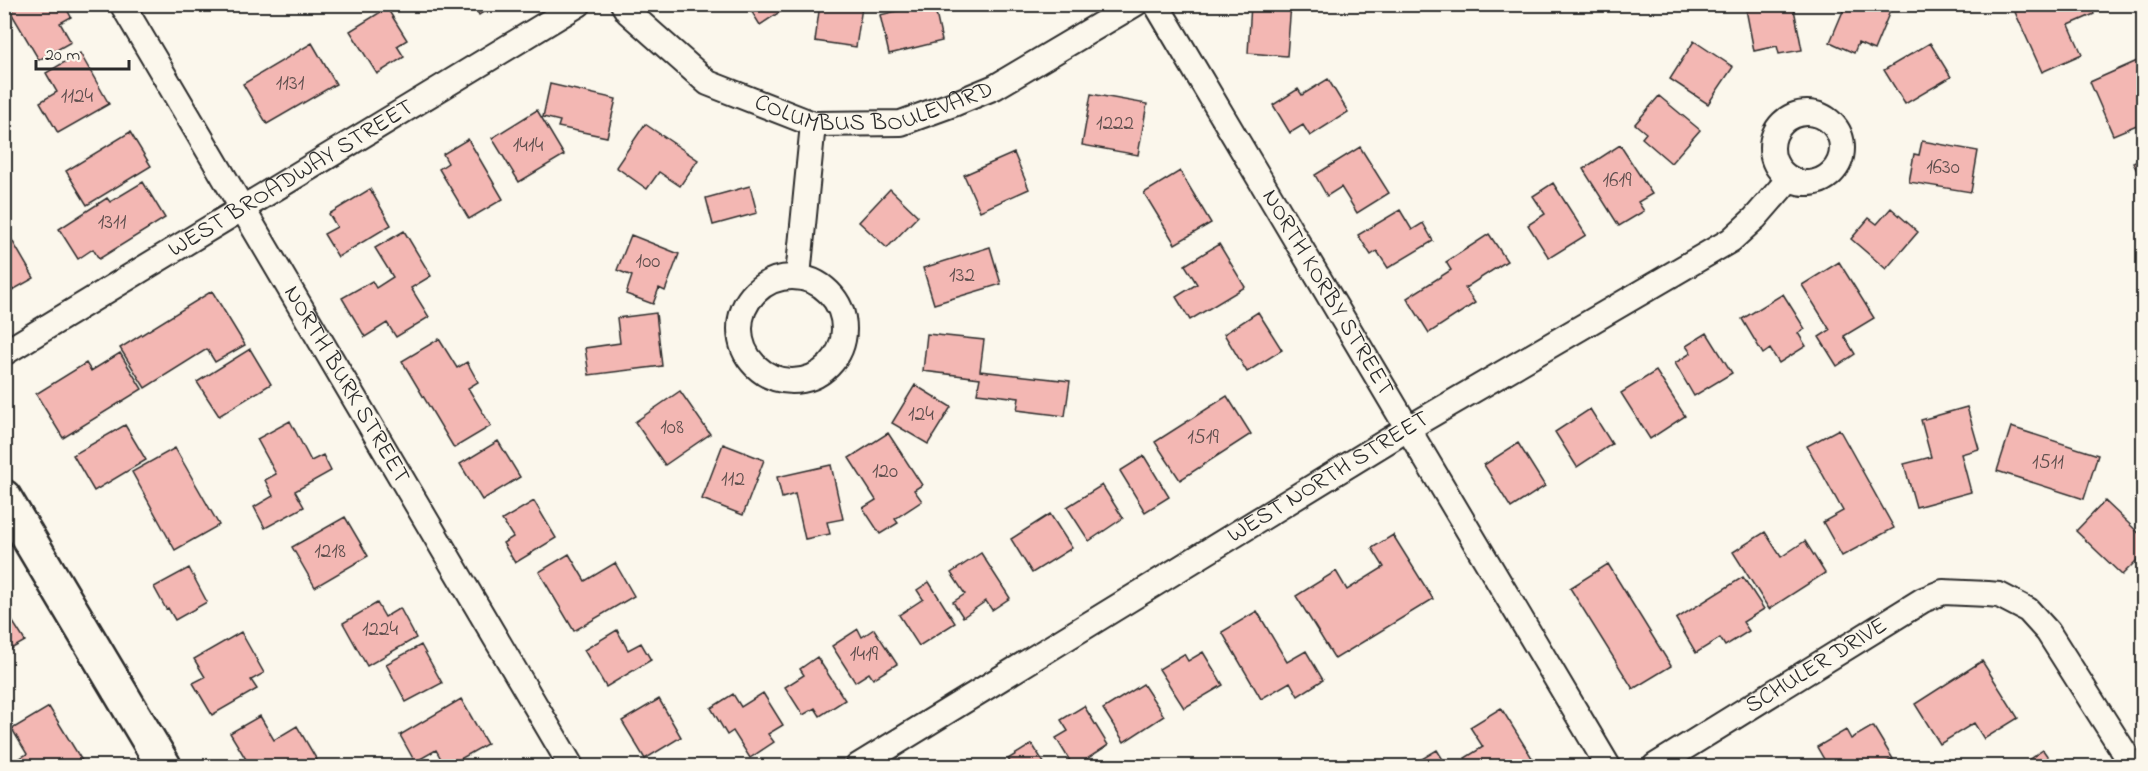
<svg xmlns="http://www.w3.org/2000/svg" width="2148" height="771" font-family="'Indie Flower',sans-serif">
	<rect width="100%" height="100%" fill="#fbf7ec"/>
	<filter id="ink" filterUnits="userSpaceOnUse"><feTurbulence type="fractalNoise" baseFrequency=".0167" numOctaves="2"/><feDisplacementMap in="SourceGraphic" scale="12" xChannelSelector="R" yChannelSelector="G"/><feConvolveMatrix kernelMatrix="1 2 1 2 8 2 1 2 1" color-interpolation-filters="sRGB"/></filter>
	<g filter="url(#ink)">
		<!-- building -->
		<path fill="#f3b7b3" stroke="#2b2b2b" stroke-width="1.5" d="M21 4H64L71 17 60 23 71 42 39 60 10 11Z
			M473 4H496L479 15Z
			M747 4H792L760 25Z
			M820 4 862 7 856 47 815 41Z
			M926 4H934L942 41 889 54 880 15Z
			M1251 4H1291L1287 56 1248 53Z
			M1745 4H1793L1802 50 1779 54 1777 46 1754 51Z
			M1846 4H1893L1874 50 1858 43 1854 53 1830 42Z
			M2032 4H2090L2094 14 2069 25 2082 54 2042 72 2015 12Z
			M387 8 407 40 397 46 404 57 377 74 350 31Z
			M1694 41 1733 67 1708 104 1670 79Z
			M312 43 336 84 267 124 243 84Z
			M1930 43 1951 77 1905 104 1884 70Z
			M80 53 109 104 58 133 40 102 57 92 46 73Z
			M2144 58V122L2113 135 2090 82Z
			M1328 79 1348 112 1310 136 1303 125 1290 133 1273 105 1298 89 1302 95Z
			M550 84 616 99 607 137 558 127 560 121 543 117Z
			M1091 94 1147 104 1138 155 1082 145Z
			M1659 96 1700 130 1671 163 1642 138 1646 133 1635 124Z
			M537 110 564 155 519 182 492 138Z
			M645 124 698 160 680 186 659 172 647 189 616 167Z
			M130 132 151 166 87 205 66 171Z
			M468 139 503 199 469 219 439 169 448 163 443 154Z
			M1922 141 1978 151 1971 192 1909 182 1914 154 1919 155Z
			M1620 145 1652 194 1638 202 1644 211 1619 226 1583 169Z
			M1360 147 1389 193 1357 213 1341 187 1327 196 1315 175Z
			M1014 153 1029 189 980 211 964 175Z
			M2144 158V184L2133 163Z
			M1180 171 1211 223 1175 244 1144 193Z
			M143 182 165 218 99 259 93 249 78 259 59 229 107 198 110 202Z
			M1553 183 1586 235 1549 258 1528 225 1545 214 1533 196Z
			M750 186 757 213 713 225 706 198Z
			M370 189 391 225 338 257 324 234 337 227 329 214Z
			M890 189 918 216 887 248 859 222Z
			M1891 208 1918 232 1886 269 1851 239 1869 218 1877 224Z
			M1400 210 1412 230 1423 223 1433 241 1388 268 1377 251 1371 255 1358 235Z
			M6 230 34 278 4 295V231Z
			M404 231 431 276 411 288 429 317 396 337 387 323 365 337 342 298 372 281 376 288 393 277 375 248Z
			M1489 234 1507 261 1465 288 1475 303 1429 333 1407 298 1451 270 1446 262Z
			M631 235 679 254 665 291 659 288 653 304 626 294 632 276 617 270Z
			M1219 244 1245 287 1190 320 1176 297 1197 284 1185 265Z
			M990 247 1001 284 934 304 923 268Z
			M1839 262 1874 318 1844 336 1855 354 1837 366 1819 337 1830 330 1802 285Z
			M212 291 245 345 215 362 207 349 145 388 120 348Z
			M1783 294 1805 329 1798 333 1806 346 1779 363 1770 349 1763 354 1742 319Z
			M1258 312 1282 350 1247 372 1224 334Z
			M656 313 662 366 589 375 585 348 620 343 617 318Z
			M1707 333 1732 373 1694 396 1675 363 1691 353 1686 346Z
			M927 334 984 340 980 371 1070 381 1065 416 1017 410 1019 398 977 393 980 378 923 371Z
			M439 339 457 368 467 362 478 382 468 388 491 426 454 448 402 361Z
			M250 349 271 384 219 416 197 382Z
			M120 353 142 389 63 438 36 394 86 363 91 371Z
			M1656 371 1685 416 1650 439 1621 393Z
			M915 385 951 407 928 444 892 423Z
			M680 391 710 434 665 465 635 422Z
			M1227 396 1251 434 1180 480 1155 442Z
			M1967 407 1979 449 1961 454 1971 492 1916 507 1904 464 1931 457 1921 420Z
			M1590 409 1612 444 1577 467 1555 432Z
			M290 421 311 461 323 455 331 471 295 491 304 507 265 528 254 507 273 496 265 480 276 474 257 439Z
			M125 425 146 460 94 491 73 455Z
			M2011 427 2098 455 2084 499 1997 471Z
			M1839 429 1894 528 1842 556 1823 522 1843 511 1807 446Z
			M888 433 922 485 914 490 922 501 895 519 898 523 880 534 863 508 876 500 849 458Z
			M498 441 520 477 482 500 460 464Z
			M1518 443 1545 486 1511 508 1484 465Z
			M723 444 764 460 743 515 702 499Z
			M175 448 219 525 175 550 132 472Z
			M1144 456 1169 497 1145 512 1120 471Z
			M831 465 843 519 827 522 830 534 805 539 795 494 782 498 777 477Z
			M1102 485 1123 518 1089 541 1067 507Z
			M534 501 556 538 515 563 503 543 513 537 502 520Z
			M2105 501 2144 538V553L2122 575 2076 531Z
			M1050 514 1072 548 1032 573 1011 539Z
			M345 517 368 556 315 587 292 547Z
			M1765 532 1781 557 1805 541 1825 573 1769 609 1733 552Z
			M1393 535 1433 599 1335 659 1296 596 1336 571 1347 590 1384 567 1372 548Z
			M981 553 1010 598 992 610 986 601 963 617 953 602 965 594 951 573Z
			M569 554 585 581 615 563 634 596 574 631 539 572Z
			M1608 564 1671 666 1633 689 1570 588Z
			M189 568 207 602 175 620 168 608 166 609 154 587Z
			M1743 577 1764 609 1743 622 1749 631 1725 646 1720 638 1696 653 1676 619Z
			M929 582 955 623 919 646 899 615 923 599 917 590Z
			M2144 589V608L2135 594Z
			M377 603 385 617 400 608 416 638 367 666 343 623Z
			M4 608 25 641 4 653Z
			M1257 611 1287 662 1306 651 1323 680 1298 696 1290 682 1261 699 1222 632Z
			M858 629 862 637 874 629 897 664 873 679 869 673 855 682 832 646Z
			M617 630 628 650 641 643 651 660 606 687 584 650Z
			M241 632 264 673 251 680 257 689 212 715 193 683 205 677 194 659Z
			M421 645 442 683 406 702 386 664Z
			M1203 652 1223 685 1184 708 1159 669 1184 654 1188 661Z
			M817 657 845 700 820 716 815 708 803 715 785 687 804 675 800 669Z
			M1982 661 2018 718 1984 739 1974 723 1940 744 1915 704Z
			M1143 684 1164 716 1124 742 1103 709Z
			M763 693 783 725 768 734 774 742 750 758 733 731 727 735 711 708 733 694 741 707Z
			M461 699 487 744 448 766H445L436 750 415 762 400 735Z
			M659 699 681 737 645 759 622 721Z
			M1084 706 1108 745 1087 759 1092 766H1073L1056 738 1068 731 1061 720Z
			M49 707 84 764 80 766H7L27 754 12 729Z
			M1501 708 1534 761 1525 766H1470L1465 758 1483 747 1470 727Z
			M260 716 274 740 297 726 317 760 306 766H250L230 733Z
			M1873 726 1893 759 1880 766H1817L1825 761 1817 747 1846 730 1851 739Z
			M1032 744 1046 766H1013L1008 759Z
			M1437 750 1447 766H1410Z
			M2043 750 2054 766H2019Z"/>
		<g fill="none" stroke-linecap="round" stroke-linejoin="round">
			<!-- street casing -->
			<g stroke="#2b2b2b" stroke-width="28">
				<g id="street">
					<path id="s1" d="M122 4 571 766"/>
					<path id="s2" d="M623 4 628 12 708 83 813 124 901 123 956 103 995 87 1135 4"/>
					<path id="s3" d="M1156 4 1608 766"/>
					<circle cx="1807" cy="148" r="35"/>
					<path d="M798 276 813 124"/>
					<circle cx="792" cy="329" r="52"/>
					<path id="s4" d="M4 353 579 4"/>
					<path id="s5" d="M858 766 1407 429 1731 240 1755 218 1789 179"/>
					<path id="s6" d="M1655 766 1923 600 1943 592 1988 594 1999 595 2028 610 2048 632 2133 766"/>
				</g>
			</g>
			<!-- secondary casing -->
			<g stroke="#2b2b2b" stroke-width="38">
				<path id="secondary" d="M4 497 164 766"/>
			</g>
			<!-- street -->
			<use href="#street" stroke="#fbf7ec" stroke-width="24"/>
			<!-- secondary -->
			<use href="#secondary" stroke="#fbf7ec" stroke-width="33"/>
		</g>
	</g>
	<g text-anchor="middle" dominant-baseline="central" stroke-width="4.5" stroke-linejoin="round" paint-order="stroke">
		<!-- number labels -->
		<g font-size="21" fill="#5d4e4d">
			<text x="290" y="84">1131</text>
			<text x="77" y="97">1124</text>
			<text x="1115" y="124">1222</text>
			<text x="528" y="146">1414</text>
			<text x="1943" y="168">1630</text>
			<text x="1617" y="181">1619</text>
			<text x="112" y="223">1311</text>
			<text x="648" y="262">100</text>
			<text x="962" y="276">132</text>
			<text x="921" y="415">124</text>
			<text x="672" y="428">108</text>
			<text x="1203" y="438">1519</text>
			<text x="2048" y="463">1511</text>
			<text x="885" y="472">120</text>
			<text x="733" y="480">112</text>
			<text x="330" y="552">1218</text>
			<text x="380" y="630">1224</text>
			<text x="864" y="655">1419</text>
		</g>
		<!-- street labels -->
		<g font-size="24" fill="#2b2b2b" stroke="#fbf7ec">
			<text stroke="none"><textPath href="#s2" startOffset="291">COLUMBUS BOULEVARD</textPath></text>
			<text stroke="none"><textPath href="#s4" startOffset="336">WEST BROADWAY STREET</textPath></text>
			<text stroke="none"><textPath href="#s3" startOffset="336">NORTH KORBY STREET</textPath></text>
			<text stroke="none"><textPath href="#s1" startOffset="442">NORTH BURK STREET</textPath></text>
			<text stroke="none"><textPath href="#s5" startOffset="552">WEST NORTH STREET</textPath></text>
			<text stroke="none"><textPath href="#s6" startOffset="190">SCHULER DRIVE</textPath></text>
		</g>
	</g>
	<!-- margin -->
	<rect width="2148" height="771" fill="none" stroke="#fbf7ec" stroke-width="24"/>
	<rect x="12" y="12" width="2124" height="747" fill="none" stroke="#2b2b2b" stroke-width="2" filter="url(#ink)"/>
	<!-- scale -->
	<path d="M36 60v9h93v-9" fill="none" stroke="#2b2b2b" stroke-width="3"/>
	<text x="45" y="60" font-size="18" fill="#2b2b2b" stroke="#fbf7ec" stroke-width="4.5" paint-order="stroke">20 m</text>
</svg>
